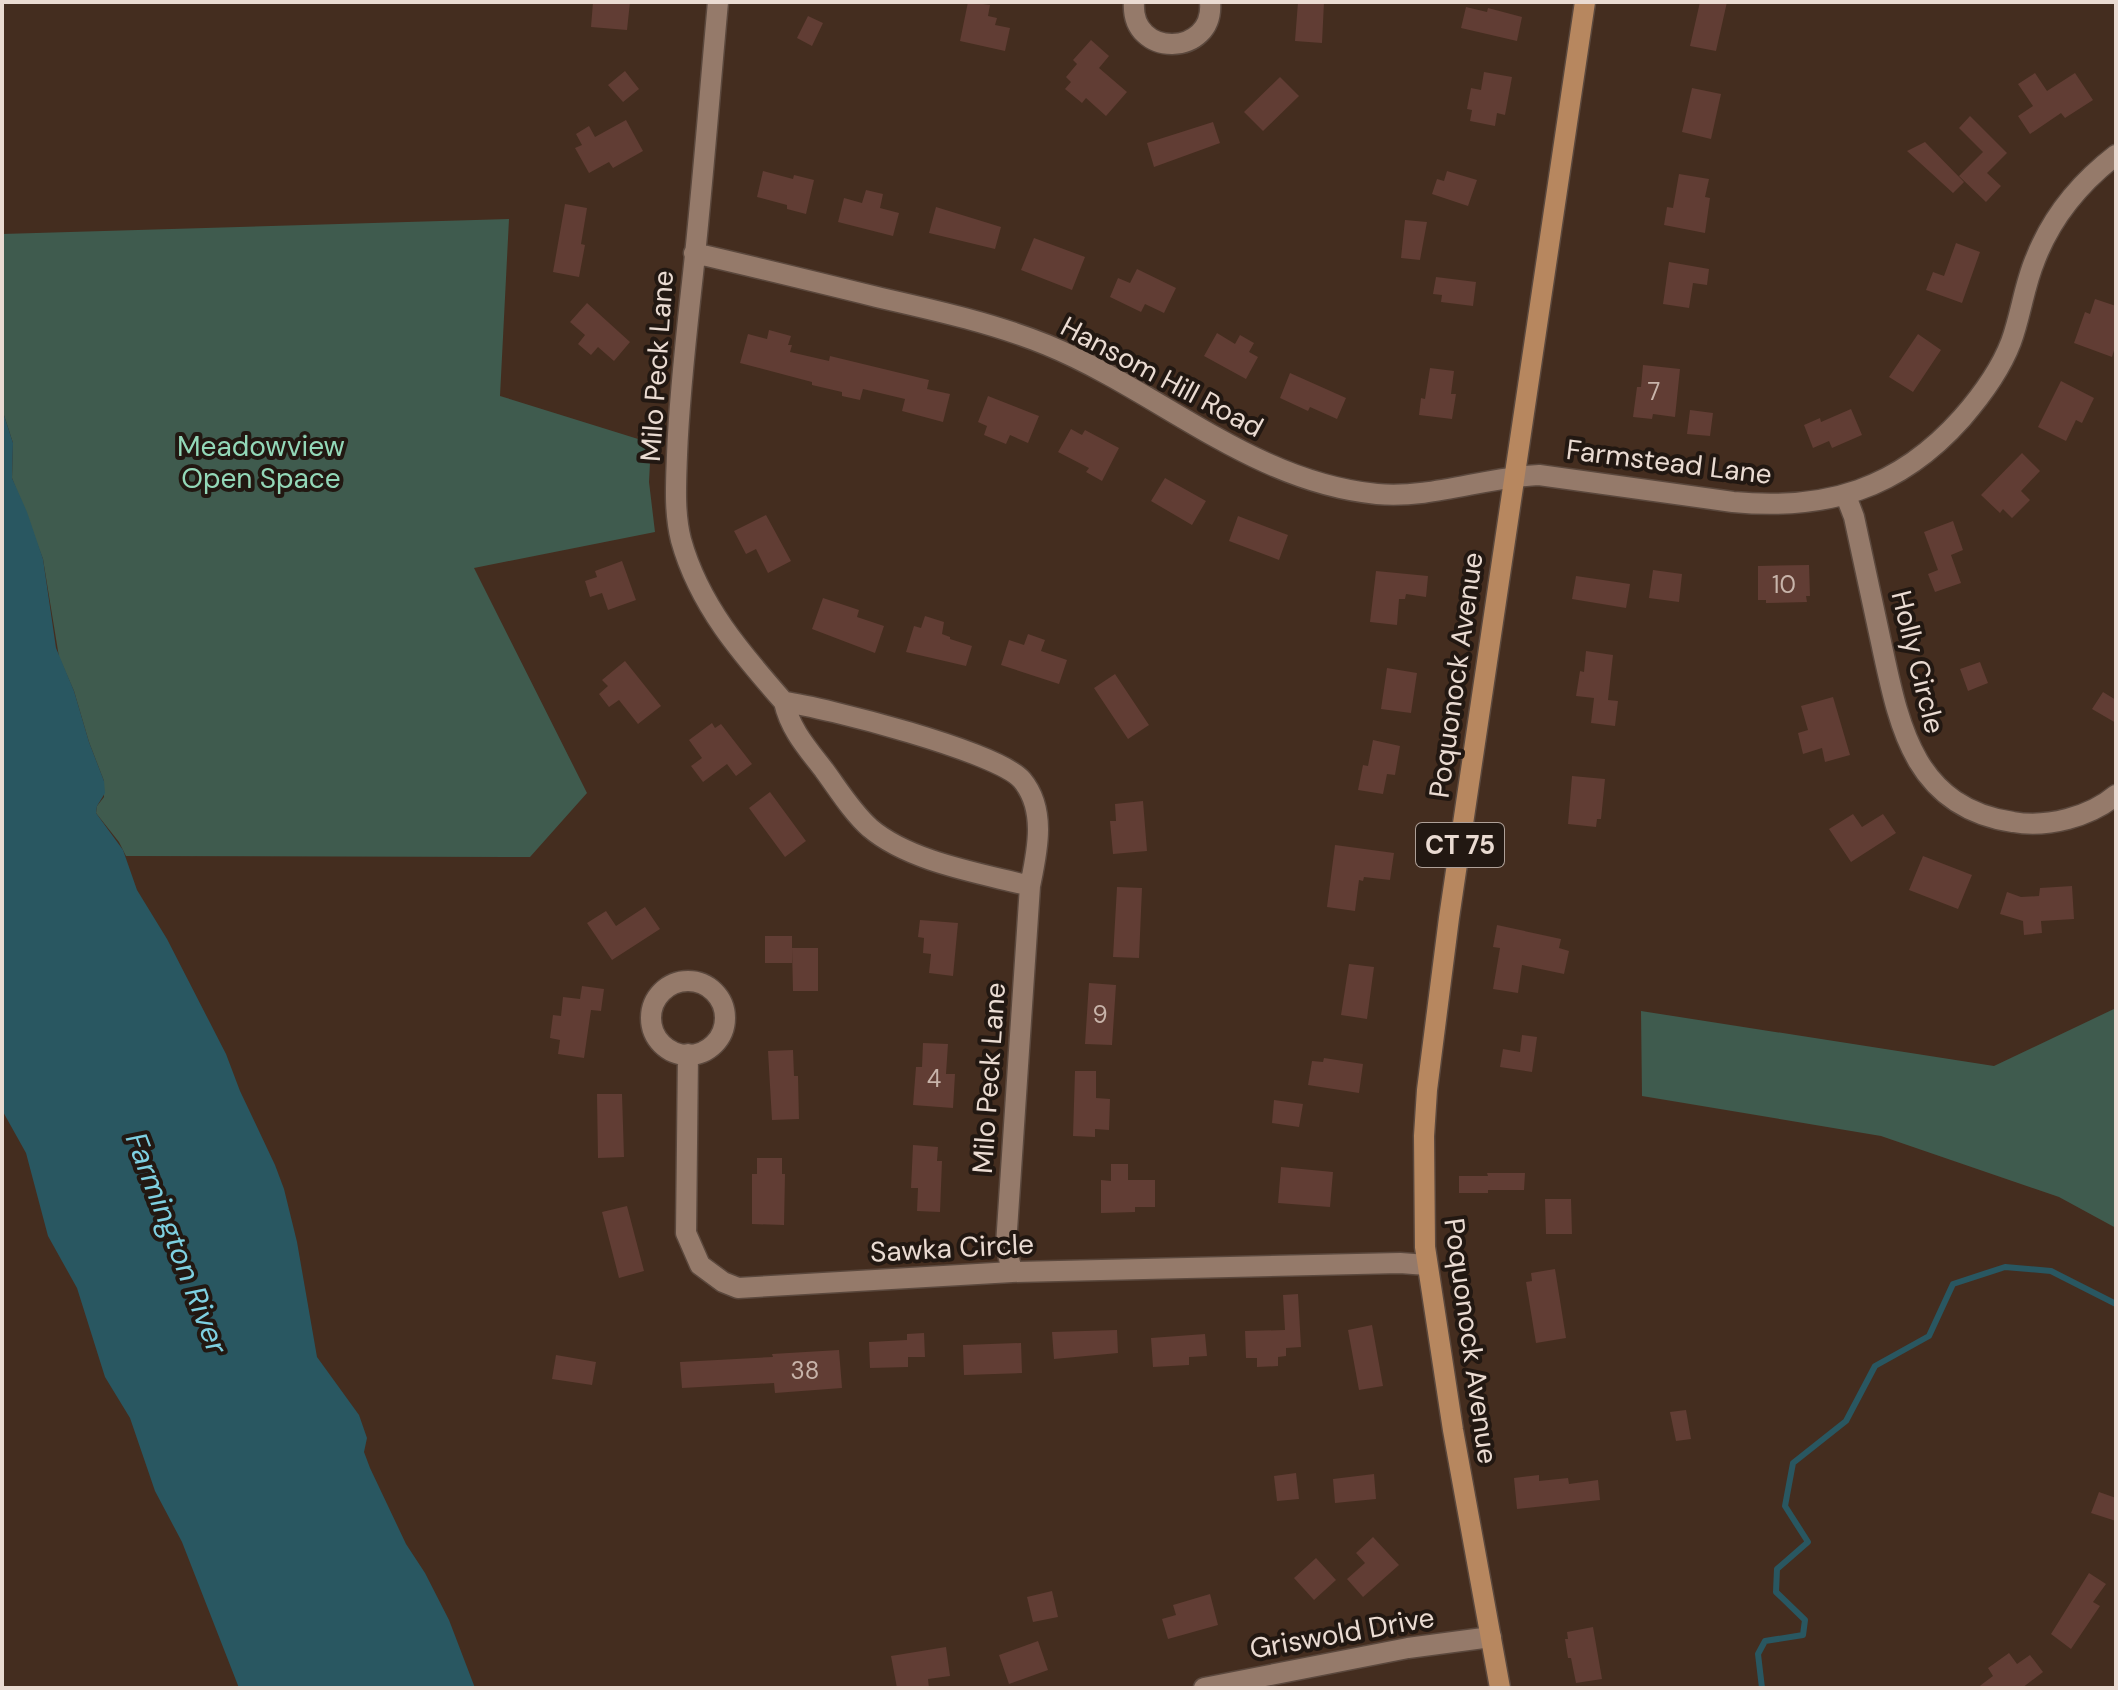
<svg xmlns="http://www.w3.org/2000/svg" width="2118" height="1690" font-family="'DM Sans',sans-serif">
	<rect width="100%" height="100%" fill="#442d1f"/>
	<!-- green -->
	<path fill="#3f5b4e" d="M509 219 500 396 651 443 649 482 655 532 474 568 587 793 530 857 126 856 119 842 96 813 97 806 104 797V781L89 742 74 691 59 657 43 559 12 478 13 443 2 409V234Z
		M2116 1008V1228L2059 1197 1881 1136 1642 1096 1641 1011 1994 1066Z"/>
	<!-- water -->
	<path fill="#295761" d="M2 409 13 443 12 478 27 512 43 559 56 648 74 691 89 742 104 781 105 793 97 806 96 813 123 850 137 890 167 939 226 1054 240 1091 275 1165 284 1189 297 1242 317 1357 359 1415 367 1438 364 1452 370 1468 406 1544 425 1573 449 1620 475 1688H239L182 1542 155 1491 130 1418 105 1377 77 1288 48 1236 26 1153 2 1110Z"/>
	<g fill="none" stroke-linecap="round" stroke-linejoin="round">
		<!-- stream -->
		<path stroke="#295761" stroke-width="6" d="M1762 1688 1758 1654 1765 1641 1803 1635 1805 1620 1776 1592 1777 1569 1808 1542 1785 1506 1793 1463 1846 1421 1875 1366 1929 1336 1953 1284 2005 1267 2051 1271 2116 1304"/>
	</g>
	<!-- building -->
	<path fill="#613d34" d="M593 2H630L627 30 591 27Z
		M968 2 990 5 988 16 997 18 995 25 1010 28 1005 51 960 41Z
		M1298 2H1324L1322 43 1295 41Z
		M1700 2H1727L1716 51 1690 46Z
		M1466 7 1487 12 1488 8 1522 17 1517 41 1461 28Z
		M808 16 823 23 812 46 797 38Z
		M1091 40 1109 56 1099 68 1127 92 1106 116 1086 98 1082 103 1065 89 1071 82 1066 77 1077 64 1073 60Z
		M625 71 639 89 623 102 608 85Z
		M1484 72 1512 77 1505 115 1497 113 1495 126 1470 121 1472 110 1467 109 1471 88 1481 90Z
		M2035 73 2047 91 2075 73 2093 100 2065 118 2061 113 2030 134 2018 116 2033 106 2018 84Z
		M1280 77 1299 96 1263 131 1244 112Z
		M1692 88 1721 94 1711 139 1682 132Z
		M1970 116 2007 153 1987 173 2001 186 1986 202 1959 176 1983 152 1959 128Z
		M626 120 643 151 613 168 609 162 589 173 575 148 582 145 576 134 589 126 595 137Z
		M1213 122 1220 143 1154 167 1147 143Z
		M1925 142 1964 182 1953 193 1907 151Z
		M763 171 793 179 794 175 814 180 806 214 787 209V205L757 197Z
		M1447 171 1477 180 1468 206 1432 194 1437 179 1444 181Z
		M1679 174 1709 179 1705 197 1710 198 1705 233 1664 225 1667 207 1673 208Z
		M866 190 883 194 880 208 899 213 893 236 838 222 844 198 862 203Z
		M565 204 587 208 581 244 585 245 579 277 553 272Z
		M936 207 1001 227 995 249 929 233Z
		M1405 220 1427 222 1420 260 1401 258Z
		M1034 238 1085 257 1072 290 1021 270Z
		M1956 243 1980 252 1962 303 1926 290 1933 272 1944 276Z
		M1669 262 1709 269 1707 285 1693 283 1689 308 1663 304Z
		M1137 269 1176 288 1164 313 1145 304 1141 312 1110 297 1118 278 1130 283Z
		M1436 277 1476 282 1473 306 1441 302 1442 295 1433 294Z
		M2095 299 2116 306V344L2112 357 2074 343 2085 312 2090 314Z
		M587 303 630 342 614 361 598 347 591 355 578 344 585 335 570 322Z
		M769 330 791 336 788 345H792L790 352 829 361 830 356 929 380 927 389 950 394 943 422 902 411 905 399 863 389 860 400 842 396V392L812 385V382L740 363 748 334 767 339Z
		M1217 333 1235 344 1240 335 1254 343 1249 352 1258 357 1246 379 1204 356Z
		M1918 334 1941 350 1913 392 1889 377Z
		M1643 365 1680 369 1675 417 1653 414 1652 419 1633 417 1637 387H1641Z
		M1430 368 1454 371 1451 394H1456L1452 419 1419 415 1421 398 1425 399Z
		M1290 373 1346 398 1337 419 1310 407 1308 411 1280 398Z
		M2061 381 2094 398 2082 423 2076 420 2066 441 2038 427Z
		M988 396 1039 416 1028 443 1010 435 1006 444 984 435 987 426 978 422Z
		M1851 409 1862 435 1832 448 1829 441 1813 448 1804 425 1820 418 1821 422Z
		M1690 410 1713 413 1710 436 1687 434Z
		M1071 429 1082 435 1085 430 1119 448 1102 481 1086 472 1089 468 1058 452Z
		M2022 453 2040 471 2021 491 2030 500 2012 518 2003 509 2000 513 1981 495Z
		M1165 478 1206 501 1192 525 1151 501Z
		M766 515 791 561 768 573 756 549 746 554 734 531Z
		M1238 516 1288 535 1279 560 1229 541Z
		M1953 521 1963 550 1951 555 1961 583 1935 592 1928 574 1938 570 1924 532Z
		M622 561 636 600 608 610 602 593 590 597 585 581 597 577 595 571Z
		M1809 565 1810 596H1806L1807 602 1766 603V600H1758V566Z
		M1653 570 1682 574 1679 602 1649 598Z
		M1376 571 1428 576 1426 597 1406 594 1405 599H1399L1397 625 1370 622Z
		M1576 576 1630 584 1626 608 1572 599Z
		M823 598 859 610 857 617 884 626 875 653 812 629Z
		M925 616 944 622 942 634 950 637V639L972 646 966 666 906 652 914 626 921 628Z
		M1028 634 1045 640 1041 651 1067 660 1059 684 1001 665 1009 640 1024 645Z
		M1586 651 1613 655 1608 700 1618 701 1615 726 1591 723 1594 698 1576 696 1580 671 1584 672Z
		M625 661 661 706 638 724 619 700 609 707 599 694 608 686 602 680Z
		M1980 662 1988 683 1968 691 1960 669Z
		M1387 668 1417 673 1411 713 1381 709Z
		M1115 674 1149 725 1128 739 1094 688Z
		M2103 692 2116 700V723L2092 709Z
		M1833 697 1850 755 1825 762 1822 748 1803 754 1798 733 1808 730 1801 706Z
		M712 723 715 728 721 724 752 764 736 776 727 764 703 782 691 766 702 758 689 740Z
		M1373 740 1400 746 1395 775 1387 774 1383 794 1358 790 1363 765 1368 766Z
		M1572 776 1605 779 1601 819H1597L1596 827 1568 824Z
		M770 792 806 841 785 857 749 808Z
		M1143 801 1147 851 1113 854 1110 821H1116L1115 804Z
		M1853 814 1862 827 1883 814 1896 833 1851 862 1829 829Z
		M1335 845 1394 853 1390 880 1364 877 1363 881 1359 880 1355 911 1327 907Z
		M1923 856 1972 875 1958 909 1909 890Z
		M2072 886 2074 919 2041 921 2042 933 2024 935 2023 921 2000 914 2007 892 2021 897 2039 896 2040 888Z
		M1117 887 1142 888 1139 958 1113 957Z
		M645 907 660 929 612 960 587 923 606 911 616 926Z
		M920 920 958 923 953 976 929 973 931 954 923 953 924 938 918 937Z
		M1497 925 1561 939 1559 948 1569 951 1564 974 1522 965 1518 993 1493 989 1500 948 1493 947Z
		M765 936H792V963H765Z
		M792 948H818V991H793Z
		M1349 964 1374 967 1367 1019 1341 1015Z
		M1089 983 1116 985 1112 1045 1085 1044Z
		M582 986 604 989 601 1011 591 1010 584 1058 558 1054 560 1040 550 1038 553 1015 561 1016 563 997 580 999Z
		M1522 1035 1537 1037 1532 1072 1500 1067 1503 1049 1520 1052Z
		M923 1043 948 1044 946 1074H955L953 1108 913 1105 916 1067H922Z
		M793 1050 794 1076H798L799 1119 772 1120 768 1051Z
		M1324 1058 1363 1064 1359 1093 1308 1085 1312 1061 1323 1062Z
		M1075 1071H1096V1098L1110 1099 1109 1130 1095 1129V1137L1073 1136Z
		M597 1094H622L624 1157 598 1158Z
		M1274 1100 1303 1104 1299 1127 1272 1123Z
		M913 1145 938 1147 937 1161H942L940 1212 917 1211 918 1188H911Z
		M757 1158H782V1174H785L784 1225 752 1224V1174H757Z
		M1111 1164H1128V1180H1155V1207H1135V1212L1101 1213V1180L1111 1181Z
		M1281 1167 1333 1172 1330 1207 1278 1203Z
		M1487 1173H1525L1524 1190H1488V1184V1193H1459V1176H1488Z
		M1545 1199H1571L1572 1234H1546Z
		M627 1206 644 1271 619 1278 602 1212Z
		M1555 1269 1566 1338 1536 1343 1526 1282 1532 1281 1531 1273Z
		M1298 1294 1301 1347 1286 1348V1356L1278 1357V1366L1257 1367V1358H1246L1245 1331 1285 1330 1283 1295Z
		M1372 1325 1383 1386 1359 1390 1348 1330Z
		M1117 1330 1118 1353 1054 1359 1052 1332Z
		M924 1333 925 1357H908V1367L870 1368 869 1342 907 1340V1334Z
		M1205 1334 1207 1356 1189 1357V1365L1153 1367 1151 1338Z
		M1021 1343 1022 1373 964 1375 963 1345Z
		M839 1350 842 1388 775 1393 774 1383 682 1388 680 1362 773 1357 772 1354Z
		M556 1355 596 1362 592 1385 552 1379Z
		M1686 1410 1691 1439 1676 1441 1670 1412Z
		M1296 1473 1299 1499 1277 1501 1274 1476Z
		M1374 1474 1376 1499 1335 1503 1333 1479Z
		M1539 1475V1481L1568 1478 1569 1484 1598 1480 1600 1500 1517 1509 1514 1478Z
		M2099 1492 2116 1498V1521L2091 1513Z
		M1373 1537 1399 1565 1363 1597 1347 1579 1365 1563 1356 1553Z
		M1316 1558 1336 1580 1314 1600 1294 1578Z
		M2089 1573 2106 1584 2093 1602 2100 1606 2071 1649 2051 1634Z
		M1052 1591 1058 1617 1033 1622 1027 1597Z
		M1210 1594 1218 1625 1168 1639 1162 1619 1176 1615 1173 1605Z
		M1593 1627 1602 1679 1576 1683 1571 1658H1568L1565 1639H1568L1567 1632Z
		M1038 1641 1048 1670 1009 1684 999 1655Z
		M946 1647 950 1676 928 1679 929 1688H897L891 1656Z
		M2009 1653 2017 1664 2030 1655 2043 1672 2022 1688H1977L1993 1676 1988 1668Z"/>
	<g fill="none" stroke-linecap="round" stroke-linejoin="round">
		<!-- street casing -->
		<g stroke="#5b483d" stroke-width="23">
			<path id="street" d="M718 2C709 99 702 195 691 292 685 346 679 401 677 455 676 483 674 512 681 540 699 605 741 653 784 702 824 707 999 752 1022 780 1047 810 1037 852 1030 886L1006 1245 1012 1272
				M1134 2C1130 59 1215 57 1210 2
				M694 253C755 267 816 282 877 297 934 310 993 323 1047 345 1159 391 1252 482 1377 494 1431 499 1485 477 1539 475L1733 502C1826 511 1899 489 1962 418 1982 395 2000 371 2011 342 2021 315 2024 286 2035 260 2051 218 2081 182 2116 155
				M1846 496 1854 517C1863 558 1872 600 1881 642 1899 725 1913 807 2013 822 2047 828 2090 817 2116 795
				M784 702C790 729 807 748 824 770 838 789 852 812 870 828 910 862 980 873 1030 886
				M651 1018a37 37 0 1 1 74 0a37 37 0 1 1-74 0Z
				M688 1054 686 1233 700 1265 723 1282 738 1288 1012 1272 1400 1263 1427 1265
				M1204 1688 1408 1648 1491 1637"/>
		</g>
		<!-- primary casing -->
		<g stroke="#5b483d" stroke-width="23">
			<path id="primary" d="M1500 1688 1453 1430 1425 1247 1424 1136 1427 1090 1449 918 1585 2"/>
		</g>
		<!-- street -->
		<use href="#street" stroke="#957a6a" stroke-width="20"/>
		<!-- primary -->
		<use href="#primary" stroke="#b7875f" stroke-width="20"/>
	</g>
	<g text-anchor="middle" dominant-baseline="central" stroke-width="8" stroke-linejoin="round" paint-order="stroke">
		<!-- number labels -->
		<g font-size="24" fill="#c8b4aa">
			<text x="1654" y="391">7</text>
			<text x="1784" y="584">10</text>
			<text x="1100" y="1014">9</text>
			<text x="934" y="1078">4</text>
			<text x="805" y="1370">38</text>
		</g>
		<!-- shield labels -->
		<rect fill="#221812" stroke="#aea098" stroke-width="2" x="1416" y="823" width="88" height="44" rx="6"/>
		<g font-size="26" font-weight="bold" fill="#eadbd2">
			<text x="1460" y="845">CT 75</text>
		</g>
		<!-- street labels -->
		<g font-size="28" fill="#eadbd2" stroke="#221812">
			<text transform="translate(657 366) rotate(-86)">Milo Peck Lane</text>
			<text transform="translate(1162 377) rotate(28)">Hansom Hill Road</text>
			<text transform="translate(1669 462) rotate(7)">Farmstead Lane</text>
			<text transform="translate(1918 662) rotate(76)">Holly Circle</text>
			<text transform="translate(1456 675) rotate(-82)">Poquonock Avenue</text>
			<text transform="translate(989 1078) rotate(-86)">Milo Peck Lane</text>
			<text transform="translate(952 1248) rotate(-3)">Sawka Circle</text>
			<text transform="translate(1471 1341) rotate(82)">Poquonock Avenue</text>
			<text transform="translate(1342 1633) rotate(-10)">Griswold Drive</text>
		</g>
		<!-- park labels -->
		<g font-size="28" fill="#93d8b8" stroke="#221812">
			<text x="261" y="446">Meadowview<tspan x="261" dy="32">Open Space</tspan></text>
		</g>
		<!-- water labels -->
		<g font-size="30" font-style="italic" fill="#7ed0e1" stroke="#221812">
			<text transform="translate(177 1243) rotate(69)">Farmington River</text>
		</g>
	</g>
	<!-- border -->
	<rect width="2118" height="1690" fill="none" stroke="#eadbd2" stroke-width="8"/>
</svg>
